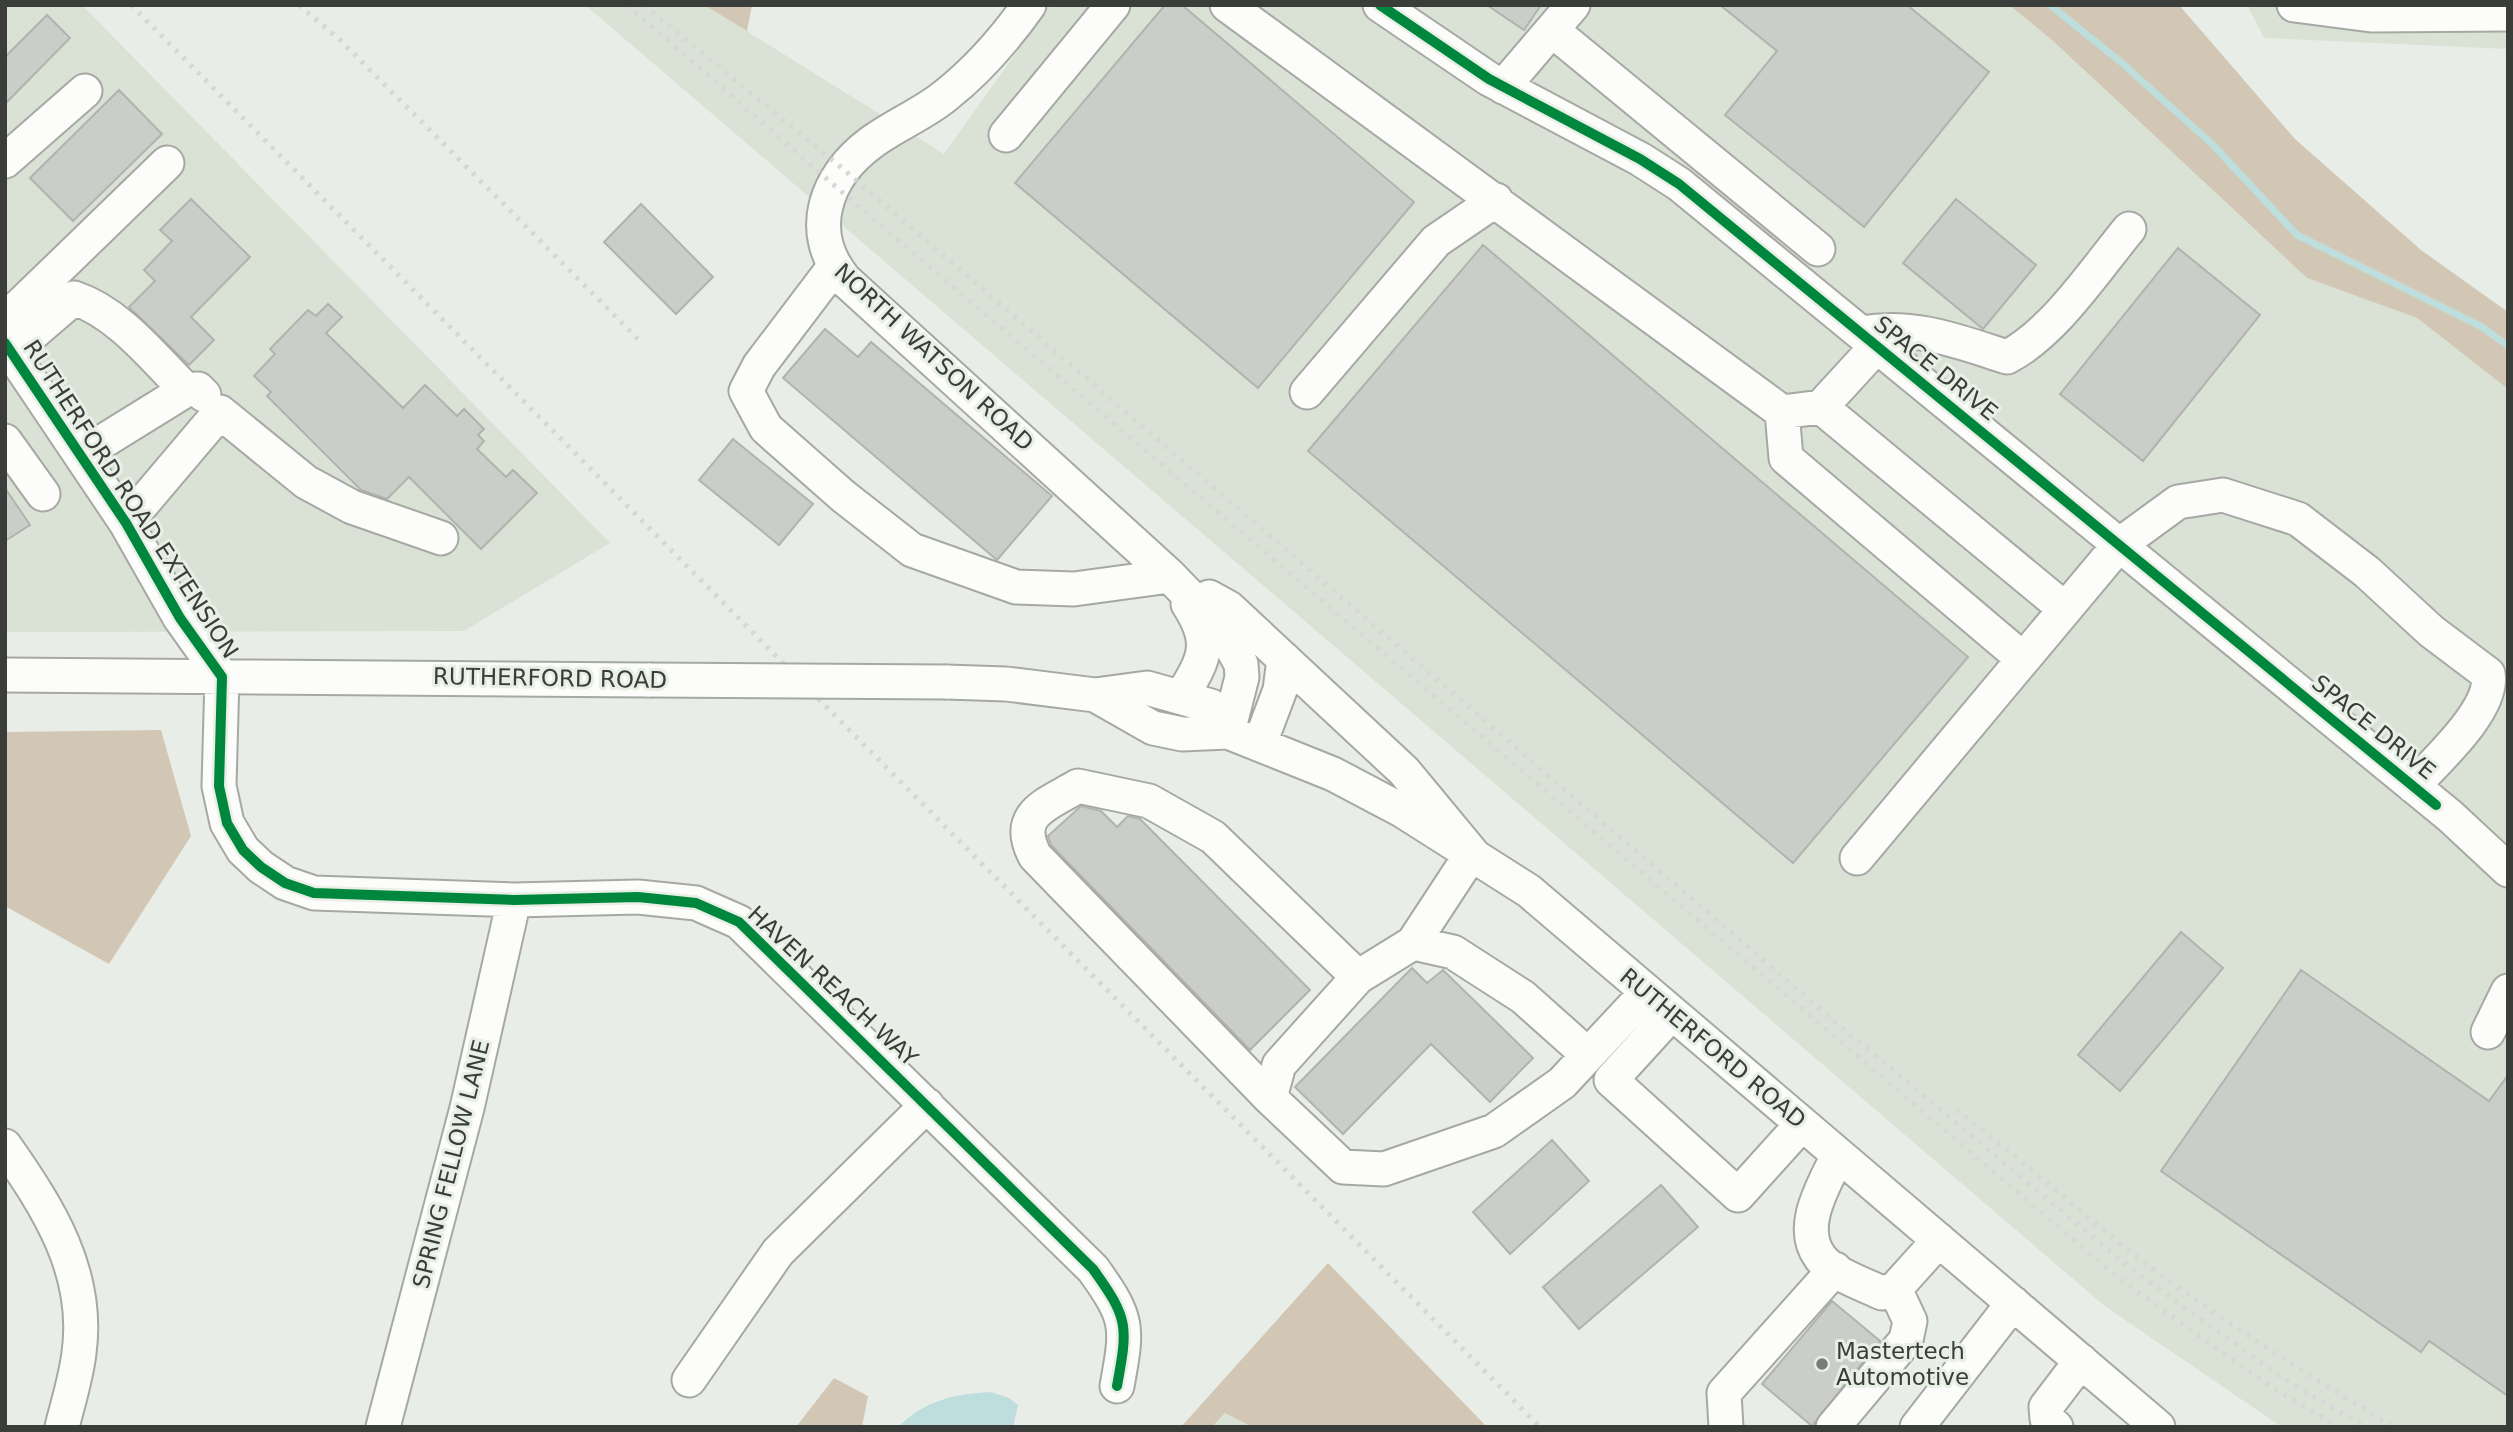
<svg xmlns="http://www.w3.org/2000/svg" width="2513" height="1432" font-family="'DejaVu Sans',sans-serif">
	<rect width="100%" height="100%" fill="#e9ede7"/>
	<!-- built -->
	<path fill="#dae2d6" d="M5 5H82L610 543 464 631 5 632Z
		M585 5H705L944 154 1050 5H2009L2052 40 2307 278 2417 318 2508 389V1427H2282L2106 1307Z
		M2247 5H2508V49L2264 38Z
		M1225 1413 1252 1427H1212Z"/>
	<!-- forest -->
	<path fill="#d2c7b5" d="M705 5H752L747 31 706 6Z
		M2009 5H2179L2295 139 2421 250 2508 312V389L2417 318 2307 278 2052 40Z
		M161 730 191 836 109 964 5 906V732Z
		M1328 1263 1487 1427H1252L1225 1413 1212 1427H1181Z
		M834 1378 868 1396 862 1427H796Z"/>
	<!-- water -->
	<path fill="#bddedc" d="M991 1392 1009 1398 1018 1405 1013 1427H898C925 1400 955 1394 991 1392Z"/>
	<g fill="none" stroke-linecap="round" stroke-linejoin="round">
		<!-- stream -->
		<path stroke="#bddedc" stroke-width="7" d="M2050 5 2122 63 2212 144 2297 235 2482 327 2508 346"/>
	</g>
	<!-- building -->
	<path fill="#cbcdc9" stroke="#b1b3ae" stroke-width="2" d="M1165 5H1182L1414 202 1258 388 1015 183Z
		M1487 5H1541L1524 30Z
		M1720 5H1907L1989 72 1864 227 1725 115 1777 51Z
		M47 15 70 38 5 104V57Z
		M119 90 162 134 73 221 30 178Z
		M191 199 250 257 191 317 214 340 189 365 129 307 155 281 144 270 172 241 160 230Z
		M1956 199 2036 265 1983 329 1903 263Z
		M641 204 713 277 676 314 604 242Z
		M1483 245 1968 657 1793 863 1308 451Z
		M2178 248 2260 315 2143 461 2060 394Z
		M328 304 342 317 326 333 403 408 425 385 457 416 464 409 484 429 478 435 484 441 477 449 506 477 513 470 537 493 481 549 409 477 387 499 361 490 267 396 271 392 254 376 275 354 270 349 308 310 316 316Z
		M825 329 858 357 871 342 1052 496 997 560 783 378Z
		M733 439 813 504 779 545 699 480Z
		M5 488 30 525 5 541Z
		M1081 806 1101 811 1117 827 1128 816 1140 819 1310 990 1250 1050 1051 845 1048 836Z
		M2181 932 2223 968 2120 1091 2078 1055Z
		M1412 968 1427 983 1443 970 1533 1058 1490 1102 1431 1044 1343 1134 1295 1087Z
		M2301 970 2489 1101 2508 1075V1396L2429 1341 2421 1352 2161 1171Z
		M1552 1140 1589 1181 1510 1254 1473 1212Z
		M1661 1185 1698 1227 1579 1329 1543 1287Z
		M1832 1301 1880 1341 1812 1426 1762 1384Z"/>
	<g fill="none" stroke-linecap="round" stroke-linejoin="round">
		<!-- minor casing -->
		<g stroke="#a6a8a4" stroke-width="37">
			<path id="minor" d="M1029 5C1005 39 978 70 945 96 923 114 895 125 872 142 825 176 805 232 845 280L1170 576 1223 631 1241 664 1242 677 1228 732
				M1227 5 1782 412 1821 407 1877 346
				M1380 5 1489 79 1640 159 1679 184 2450 816 2508 870
				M2294 5 2371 15 2508 14
				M1553 31 1818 249
				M1503 87 1573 5
				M1006 135 1113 5
				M5 161 85 91
				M834 267 759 366 746 391 766 428 843 496 912 550 1016 587 1074 589 1170 576
				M5 320 167 163
				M1861 333C1915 324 1957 341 2007 357 2054 333 2095 270 2129 229
				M5 343 126 523 180 618 222 677 219 786 227 823 243 850 261 867 285 883 314 893 514 900 638 897 696 903 739 922 1093 1269C1129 1319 1128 1326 1117 1386
				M11 352 74 298C119 313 153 357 186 390
				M1307 392 1436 241 1496 200
				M1821 407 2065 609
				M1782 412 1786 458 2023 659
				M5 441 43 494
				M81 455 186 390 198 389 204 395
				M126 523 220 412 306 482 352 507 441 538
				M1209 597 1229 608 1404 771 1472 853 1413 943 1453 952 1523 997 1588 1055
				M5 675 650 680
				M946 682 1006 684 1095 695 1147 688 1211 706 1228 732
				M1095 695 1153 728 1182 734 1228 732 1333 774 1403 811 1529 891 2158 1427
				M1182 696C1204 659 1214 644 1188 604
				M1260 743 1280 690 1284 659
				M1857 858 2119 545 2178 502 2223 495 2298 519 2367 572 2431 631 2488 674C2495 708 2436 761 2413 786
				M1358 977 1279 1065 1270 1098 1343 1167 1384 1169 1494 1131 1562 1083 1647 992
				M1672 1013 1611 1080 1738 1195 1802 1124
				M2488 1032 2508 991
				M1270 1098 1035 856C1013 814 1046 805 1078 786L1149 801 1213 837 1358 977 1413 943
				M5 1146C49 1209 90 1273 79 1353 76 1378 68 1403 62 1427
				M1838 1155C1825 1184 1797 1226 1820 1257 1832 1274 1863 1284 1882 1293L1895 1289 1939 1240
				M689 1380 778 1252 927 1105
				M383 1427 467 1108 514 900
				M1726 1427 1724 1393 1835 1269
				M1833 1427 1906 1340 1910 1321 1895 1289
				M1917 1427 2013 1303
				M2056 1427 2047 1419 2046 1407 2081 1361"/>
		</g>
		<!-- minor -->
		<use href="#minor" stroke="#fcfcfb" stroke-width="33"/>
		<!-- rail -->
		<path stroke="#d6d7d6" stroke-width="5" stroke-dasharray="3.5 7" stroke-linecap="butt" d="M131 5 1540 1427
			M299 5 340 40 639 340
			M627 5 835 186 2121 1280 2271 1387 2339 1427
			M644 5 843 169 1834 1021 2130 1268 2281 1377 2365 1427
			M1956 1110C2019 1157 2076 1209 2137 1257 2219 1319 2306 1374 2394 1427"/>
		<!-- minor-bridge casing -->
		<g stroke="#a6a8a4" stroke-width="37" stroke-linecap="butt">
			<path id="minor-bridge" d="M650 680 946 682"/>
		</g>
		<!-- minor-bridge -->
		<use href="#minor-bridge" stroke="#fcfcfb" stroke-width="33"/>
		<!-- cycleway casing -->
		<g stroke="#e8efe5" stroke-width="15">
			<path id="cycleway" d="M1380 5 1489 79 1640 159 1679 184 2436 805
				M5 343 126 523 180 618 222 677 219 786 227 823 243 850 261 867 285 883 314 893 514 900 638 897 696 903 739 922 1093 1269C1129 1319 1128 1326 1117 1386"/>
		</g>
		<!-- cycleway -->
		<use href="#cycleway" stroke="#00873e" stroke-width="10"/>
	</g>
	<!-- markers -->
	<circle fill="#787b77" stroke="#e8efe5" stroke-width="2.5" cx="1822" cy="1364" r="7"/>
	<g text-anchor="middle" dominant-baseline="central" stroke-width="6" stroke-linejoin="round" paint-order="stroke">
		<!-- street labels -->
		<g font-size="23" fill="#3b3d3a" stroke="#e8efe5">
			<text transform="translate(934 357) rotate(43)">NORTH WATSON ROAD</text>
			<text transform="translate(1936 368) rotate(39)">SPACE DRIVE</text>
			<text transform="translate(131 499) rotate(57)">RUTHERFORD ROAD EXTENSION</text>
			<text transform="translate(550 678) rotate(1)">RUTHERFORD ROAD</text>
			<text transform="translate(2374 727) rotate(39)">SPACE DRIVE</text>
			<text transform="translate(833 986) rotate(43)">HAVEN REACH WAY</text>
			<text transform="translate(1713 1048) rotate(40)">RUTHERFORD ROAD</text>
			<text transform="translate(451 1164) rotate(-76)">SPRING FELLOW LANE</text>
		</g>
		<!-- poi labels -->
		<g font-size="23" fill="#3b3d3a" stroke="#e8efe5" text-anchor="start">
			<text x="1836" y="1351">Mastertech<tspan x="1836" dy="26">Automotive</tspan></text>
		</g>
	</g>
	<!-- border -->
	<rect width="2513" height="1432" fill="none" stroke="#3b3d3a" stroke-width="14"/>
</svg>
